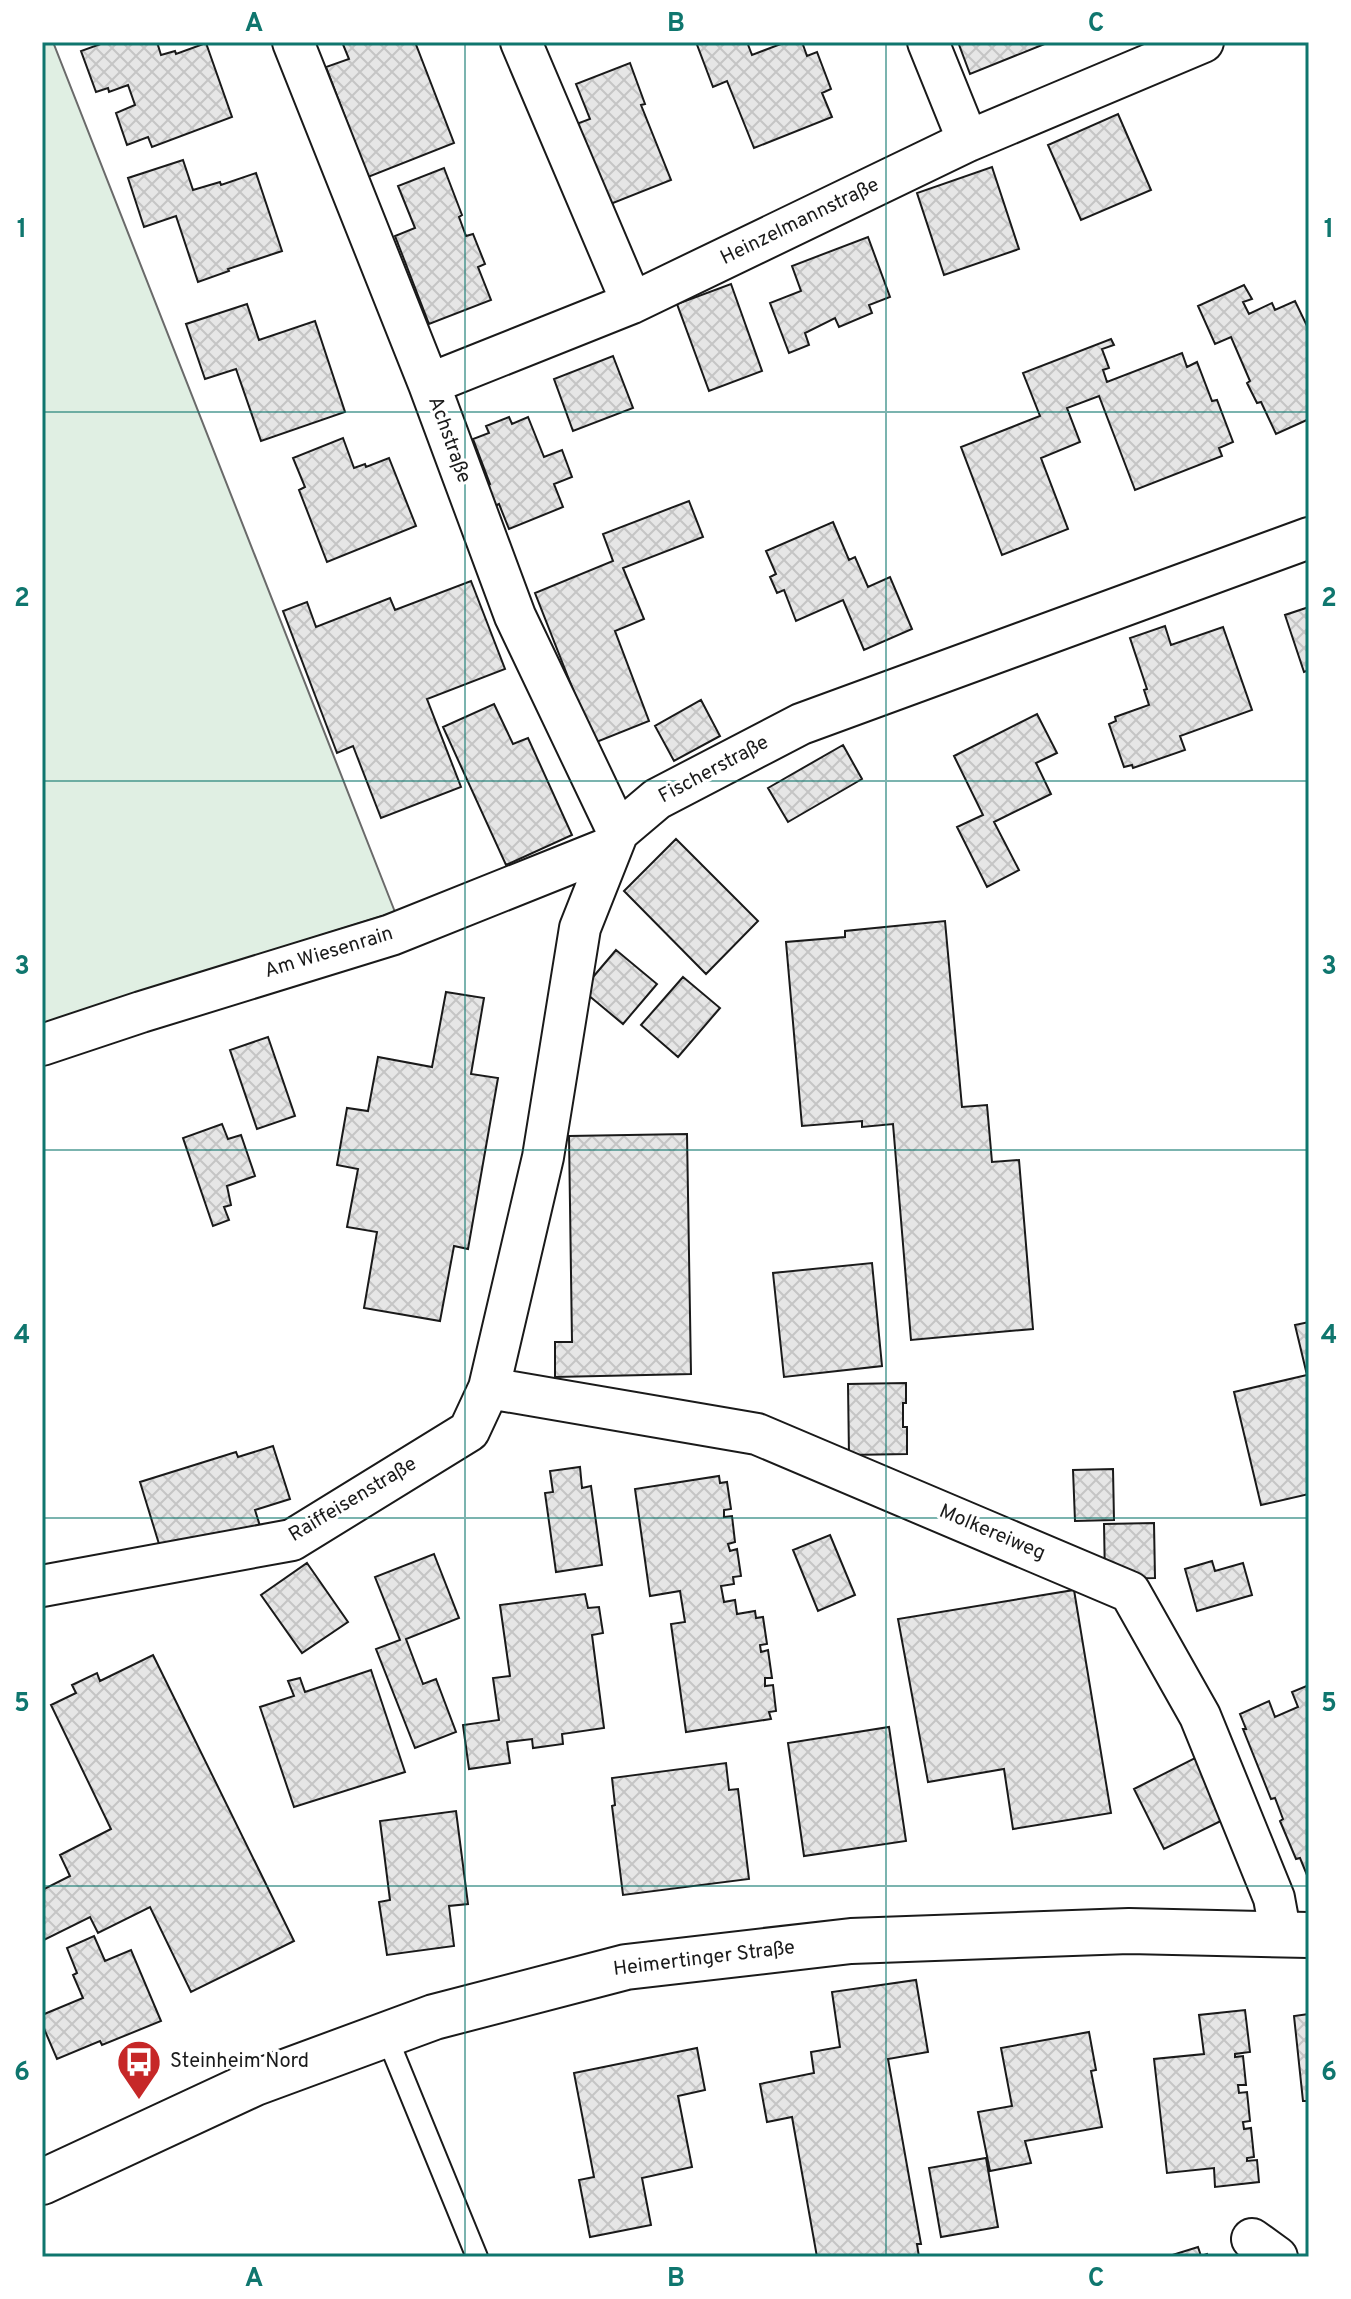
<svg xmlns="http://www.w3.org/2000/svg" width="1351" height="2299" font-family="Overpass,sans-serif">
	<defs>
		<pattern id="building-cross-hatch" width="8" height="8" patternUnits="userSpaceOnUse" patternTransform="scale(2)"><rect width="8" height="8" fill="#e6e6e6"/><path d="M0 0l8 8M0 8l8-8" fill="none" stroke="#c5c5c5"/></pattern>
	</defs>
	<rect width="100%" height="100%" fill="#fff"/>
	<!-- green -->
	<path fill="#e0efe3" stroke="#6a6a6a" stroke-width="2" d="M42 42H53L395 912 128 996 42 1026Z"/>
	<!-- building -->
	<path fill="url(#building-cross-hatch)" stroke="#1a1a1a" stroke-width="2" d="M106 42H157L161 55 175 51 176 54 206 43 232 117 152 147 148 137 127 145 116 113 135 105 128 85 109 92 108 88 96 92 81 51Z
		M342 42H415L454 143 368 177 326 67 349 59Z
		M696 42H747L752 55 786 42H802L807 56 817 52 831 89 822 93 832 117 754 148 727 81 713 87Z
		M958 42H1047V43L970 74Z
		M630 63 645 104 641 105 671 180 603 207 571 126 590 119 576 84Z
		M1118 114 1151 190 1081 220 1048 145Z
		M183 160 193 190 220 182 221 185 256 173 282 251 228 269 229 271 198 282 176 216 144 227 128 178Z
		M992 167 1019 249 944 275 917 193Z
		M444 168 462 215 459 217 466 236 473 234 485 264 478 267 491 300 429 324 395 236 415 228 398 186Z
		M868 237 890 297 869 305 872 313 839 327 835 318 805 333 809 345 789 353 770 303 801 291 792 266Z
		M731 284 762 371 709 391 677 304Z
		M1244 285 1252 299 1243 302 1249 314 1272 303 1275 310 1295 301 1309 330V419L1276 434 1261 402 1257 403 1247 383 1250 381 1231 337 1215 344 1198 306Z
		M247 304 259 340 315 321 345 412 261 441 236 369 205 379 186 324Z
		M1111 339 1114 345 1102 349 1109 368 1103 370 1107 382 1182 353 1187 367 1197 362 1212 401 1217 400 1233 442 1219 448 1222 456 1135 490 1099 396 1067 408 1080 442 1041 458 1068 529 1002 555 961 447 1040 416 1023 373Z
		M613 356 633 408 573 431 554 379Z
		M509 417 512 424 528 417 544 457 562 450 572 477 554 484 563 507 509 529 499 504 491 508 483 488 490 484 473 439 489 433 486 426Z
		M343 438 354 468 365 464 366 467 389 458 416 526 327 562 299 490 305 487 293 458Z
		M689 501 703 537 623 568 644 619 615 631 649 721 594 743 535 593 613 561 603 534Z
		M833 522 849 560 855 557 868 587 890 577 912 629 864 650 843 600 796 621 784 590 777 593 770 577 776 574 766 551Z
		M471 581 505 669 427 699 461 787 381 818 353 746 337 753 283 611 307 602 316 627 390 598 395 610Z
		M1309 607V670L1304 672 1285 615Z
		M1165 626 1171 645 1223 627 1252 710 1180 736 1185 750 1133 768 1132 765 1124 767 1109 724 1116 721 1115 717 1149 705 1144 690 1147 689 1130 638Z
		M701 700 720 736 674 761 655 726Z
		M494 704 513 744 528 738 572 835 506 865 443 727Z
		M1037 714 1057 753 1036 763 1051 794 994 822 1019 870 987 887 957 827 983 815 954 756Z
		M843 745 862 779 788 822 768 788Z
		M676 839 758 921 706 974 624 891Z
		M945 921 962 1107 987 1105 992 1162 1019 1160 1033 1329 911 1340 893 1124 862 1127V1121L802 1126 786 942 845 937V931Z
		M616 950 657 984 623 1024 582 990Z
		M683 977 720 1008 678 1057 641 1025Z
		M446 992 484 998 471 1074 498 1078 468 1249 454 1246 440 1321 364 1308 377 1232 347 1227 358 1169 337 1165 347 1108 368 1111 378 1057 432 1067Z
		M268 1037 295 1116 257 1129 230 1050Z
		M222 1124 228 1139 241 1135 255 1176 227 1186 231 1205 224 1207 229 1220 213 1226 183 1138Z
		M687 1134 691 1374 555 1377V1342H572L569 1136Z
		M872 1263 882 1366 784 1377 773 1273Z
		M1309 1322V1494L1261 1505 1234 1392 1307 1375 1295 1325Z
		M906 1383V1403H903V1427H907V1454L849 1455 848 1384Z
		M273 1446 290 1499 255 1510 260 1526 163 1557 140 1482 236 1452 238 1457Z
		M580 1467 582 1488 591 1486 602 1565 556 1572 545 1493 553 1492 550 1471Z
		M1113 1469 1114 1520 1075 1521 1073 1470Z
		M719 1476 720 1483 727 1482 731 1509 724 1510V1517L732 1516 735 1542 728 1544 730 1551 737 1549 741 1576 733 1577 734 1584 721 1586 724 1602 735 1600 737 1614 755 1611 756 1618 763 1617 767 1644 760 1645 761 1652 768 1650 772 1678H765V1686L773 1685 776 1711 769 1712 771 1719 686 1732 671 1624 685 1622 680 1591 650 1596 635 1489Z
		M1154 1523 1155 1578 1105 1579 1104 1524Z
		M830 1535 855 1595 818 1611 793 1550Z
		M434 1554 459 1618 406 1639 423 1684 436 1679 456 1732 415 1748 376 1649 400 1640 375 1577Z
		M1212 1561 1215 1571 1243 1563 1252 1595 1197 1611 1185 1569Z
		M307 1563 348 1622 302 1653 261 1595Z
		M1074 1590 1111 1813 1013 1829 1004 1769 928 1782 898 1619Z
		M585 1594 588 1608 599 1607 603 1633 592 1635 604 1728 562 1734 563 1744 533 1748 532 1739 507 1742 510 1763 469 1769 463 1725 499 1720 493 1678 510 1676 500 1605Z
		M153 1655 294 1941 191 1992 150 1907 98 1933 90 1917 42 1941V1890L70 1876 60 1855 111 1829 51 1705 76 1693 72 1685 97 1673 100 1681Z
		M371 1670 405 1772 294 1807 260 1707 294 1696 288 1681 300 1678 305 1692Z
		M1309 1685V1874L1307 1875 1300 1858 1296 1859 1280 1821 1283 1819 1275 1798 1271 1799 1243 1729H1246L1240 1714 1269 1701 1275 1717 1298 1707 1292 1692Z
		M889 1727 906 1841 804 1856 788 1743Z
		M1197 1757 1227 1818 1164 1849 1134 1789Z
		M726 1763 729 1790 738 1789 749 1879 623 1895 612 1806 615 1805 612 1778Z
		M456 1811 468 1904 449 1906 454 1946 387 1955 379 1902 390 1900 380 1821Z
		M94 1936 105 1961 131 1950 161 2021 102 2045 100 2041 57 2059 42 2024V2015L83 1998 73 1975 77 1973 67 1948Z
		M916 1980 928 2052 888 2059 921 2244H917L919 2257H850V2255L817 2257 792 2117 767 2122 760 2084 814 2073 811 2052 840 2047 832 1992Z
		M1245 2010 1250 2052 1235 2054V2057L1243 2056 1246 2085H1238L1239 2093 1247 2092 1250 2121 1243 2122 1244 2129 1251 2128 1254 2157 1247 2158V2161L1257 2160 1259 2182 1215 2187 1214 2168 1167 2173 1154 2059 1204 2054 1199 2015Z
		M1309 2014V2101H1303L1294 2016Z
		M1089 2032 1096 2070 1091 2071 1102 2127 1025 2141 1031 2163 990 2171 978 2112 1012 2106 1001 2048Z
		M697 2048 705 2090 678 2096 692 2167 642 2178 651 2225 590 2237 579 2180 594 2177 574 2073Z
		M986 2158 998 2227 941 2237 929 2168Z
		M1198 2247 1201 2256 1207 2254 1208 2257H1166Z"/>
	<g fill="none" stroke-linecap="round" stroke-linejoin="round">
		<!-- service casing -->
		<g stroke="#1a1a1a" stroke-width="24">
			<path id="service" d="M386 2035 477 2257"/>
		</g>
		<!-- minor casing -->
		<g stroke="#1a1a1a" stroke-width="44">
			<path id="minor" d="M293 42 429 384 515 616 618 832
				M521 42 632 303
				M928 42 968 141
				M429 384 632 303 968 141 1203 42
				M42 1045 141 1012 391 935 611 847
				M489 1388 757 1434 1130 1592 1200 1716 1274 1898 1281 1936
				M42 1586 292 1540 469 1431 489 1388 543 1157 580 928 618 832 657 799 801 724 1309 538
				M1252 2239 1277 2257"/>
		</g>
		<!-- tertiary casing -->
		<g stroke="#1a1a1a" stroke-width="48">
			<path id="tertiary" d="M42 2182 255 2083 434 2017 626 1967 851 1941 1129 1931 1309 1935"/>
		</g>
		<!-- service -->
		<use href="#service" stroke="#fff" stroke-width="20"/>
		<!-- minor -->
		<use href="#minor" stroke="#fff" stroke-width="40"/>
		<!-- tertiary -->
		<use href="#tertiary" stroke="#fff" stroke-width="44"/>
	</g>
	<!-- grid -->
	<path fill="none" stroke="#0f766e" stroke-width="2" stroke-opacity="0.55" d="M465 42V2257M886 42V2257M42 412H1309M42 781H1309M42 1150H1309M42 1518H1309M42 1886H1309"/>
	<!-- icons -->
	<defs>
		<g id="bus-pin" transform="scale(2.3)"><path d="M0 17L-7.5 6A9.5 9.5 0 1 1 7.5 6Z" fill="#c62828" stroke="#fff"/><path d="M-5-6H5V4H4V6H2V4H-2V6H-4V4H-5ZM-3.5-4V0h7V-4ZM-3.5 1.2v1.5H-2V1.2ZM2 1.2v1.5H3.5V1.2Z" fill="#fff"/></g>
	</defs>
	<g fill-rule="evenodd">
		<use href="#bus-pin" x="139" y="2062"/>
	</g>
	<g text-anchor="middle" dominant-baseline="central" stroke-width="6" stroke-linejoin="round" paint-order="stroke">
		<!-- street labels -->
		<g font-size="20" fill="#1a1a1a" stroke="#fff">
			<text transform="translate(800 222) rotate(-26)">Heinzelmannstraße</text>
			<text transform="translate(449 440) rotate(70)">Achstraße</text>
			<text transform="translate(714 770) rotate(-28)">Fischerstraße</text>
			<text transform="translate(329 953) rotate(-17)">Am Wiesenrain</text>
			<text transform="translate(353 1500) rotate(-31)">Raiffeisenstraße</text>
			<text transform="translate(992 1533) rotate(23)">Molkereiweg</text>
			<text transform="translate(704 1959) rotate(-7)">Heimertinger Straße</text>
		</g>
		<!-- poi labels -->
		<g font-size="20" fill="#1a1a1a" stroke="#fff" text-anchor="start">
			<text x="170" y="2062">Steinheim Nord</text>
		</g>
	</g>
	<!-- border -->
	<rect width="1351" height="2299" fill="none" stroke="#ffffff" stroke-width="88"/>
	<rect x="44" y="44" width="1263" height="2211" fill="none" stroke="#0f766e" stroke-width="3"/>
	<g font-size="26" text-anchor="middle" font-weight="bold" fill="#0f766e">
		<text x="254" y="31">A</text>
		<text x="676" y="31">B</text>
		<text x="1096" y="31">C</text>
		<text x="22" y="237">1</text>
		<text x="1329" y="237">1</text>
		<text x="22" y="606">2</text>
		<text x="1329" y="606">2</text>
		<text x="22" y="974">3</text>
		<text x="1329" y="974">3</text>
		<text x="22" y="1343">4</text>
		<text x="1329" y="1343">4</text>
		<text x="22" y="1711">5</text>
		<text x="1329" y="1711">5</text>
		<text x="22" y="2080">6</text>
		<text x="1329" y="2080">6</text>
		<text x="254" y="2286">A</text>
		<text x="676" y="2286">B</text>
		<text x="1096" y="2286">C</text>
	</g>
</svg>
